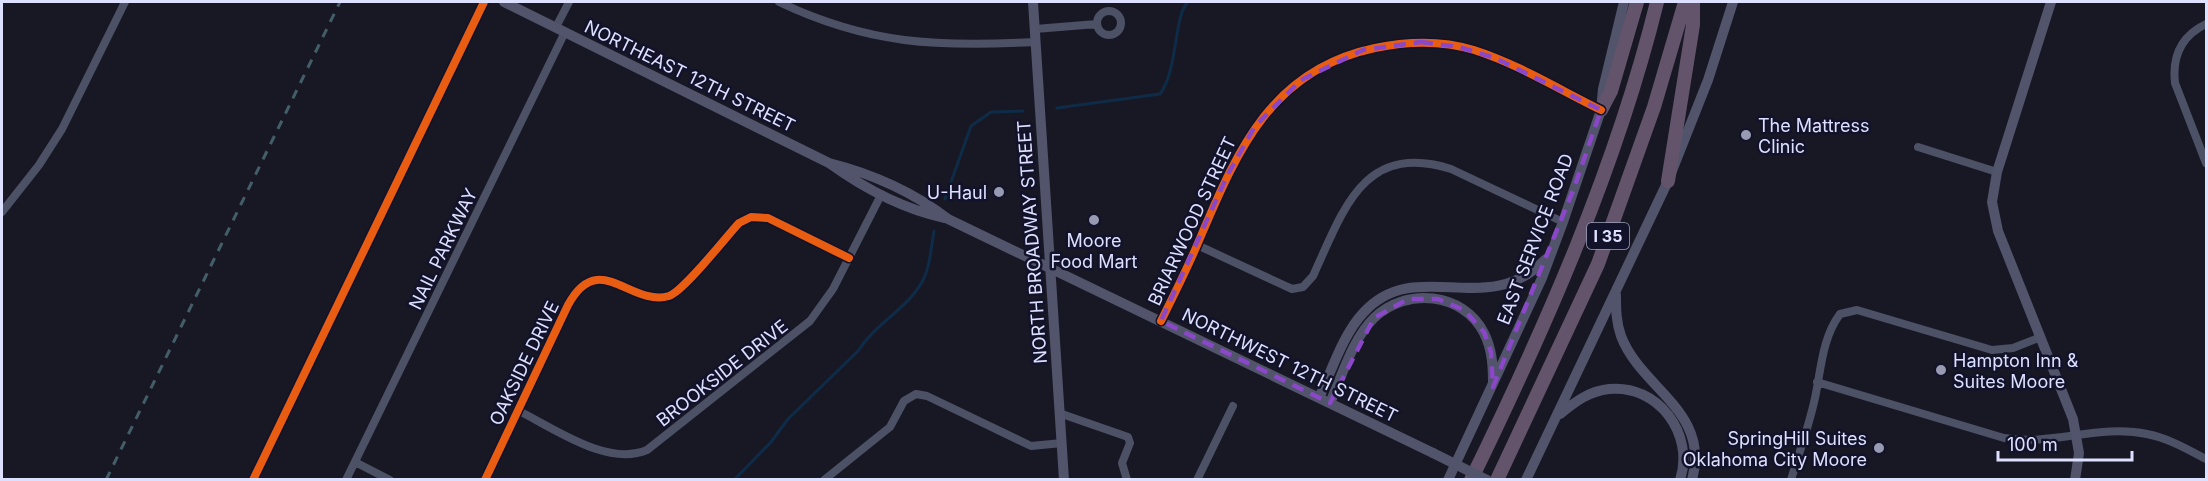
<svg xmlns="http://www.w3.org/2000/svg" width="2208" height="481" font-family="Inter,sans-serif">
	<rect width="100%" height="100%" fill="#181825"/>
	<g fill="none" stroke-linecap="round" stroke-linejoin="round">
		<!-- stream -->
		<path stroke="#0e2c47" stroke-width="3" d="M1057 108 1160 94C1178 70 1174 14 1188 2
			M945 199 971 126 991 112 1023 111
			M734 480 771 442 788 419 858 351C875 324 906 310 922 282 930 268 931 247 934 231"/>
		<!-- street -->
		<path stroke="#4d5166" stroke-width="8" d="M779 2C869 45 938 47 1035 42
			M1097 23a12 12 0 1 1 24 0a12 12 0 1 1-24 0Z
			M2206 24C2181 36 2172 56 2175 83L2206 163
			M556 27 569 2
			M1035 29 1097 24
			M1918 147 1997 172
			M2 212 39 165 62 129 125 2
			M1197 245 1292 289 1303 287 1313 276C1343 211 1363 141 1451 169L1563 222
			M1161 321C1174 295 1187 269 1198 243 1236 154 1269 70 1375 48 1408 41 1441 40 1474 50 1518 64 1560 90 1601 110
			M1817 382 2004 438C2052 446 2099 424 2147 434 2168 438 2187 449 2206 459
			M517 410C554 428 607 467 647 450L810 321 833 289 881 195
			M1059 413 1128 437 1130 443 1122 463 1127 480
			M355 462 390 480
			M253 480 484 2
			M346 480 565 32
			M485 480 568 305C599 248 630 307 669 296 684 291 725 238 739 223L751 217 768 218 849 258
			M824 480 890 427 904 401 916 394 927 396 1031 446 1062 443
			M1197 480 1233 406
			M1791 480C1799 453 1809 426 1815 398 1821 370 1822 338 1840 314L1857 310 1992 350 2013 348 2041 337"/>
		<!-- secondary -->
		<path stroke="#51546b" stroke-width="10" d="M504 2 829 163C865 189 902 209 945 218
			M1033 2 1064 480
			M2051 2 1997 172 1992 202 1998 231 2073 419 2079 453 2075 480
			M829 163C873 174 912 191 948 219L1433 453
			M1616 295C1616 309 1616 322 1621 336 1641 389 1711 411 1692 480
			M1319 398C1332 370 1343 334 1364 312 1417 255 1486 321 1546 259
			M1330 403C1342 376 1353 338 1374 318 1406 287 1463 292 1484 333 1492 349 1493 365 1493 382
			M1560 414C1575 402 1589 391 1609 389 1658 384 1695 434 1680 480
			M1448 480 1542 278 1563 222 1601 110 1603 89 1624 2
			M1526 480 1668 181 1708 80 1733 2"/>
		<!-- highway -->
		<path stroke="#63546c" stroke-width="14" d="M1601 110 1611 91 1637 2
			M1668 181 1693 25V2
			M1471 480C1546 326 1616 168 1657 2
			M1497 480 1598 264 1654 107 1685 2"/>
		<!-- rail -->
		<path stroke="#445e69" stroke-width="3" stroke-dasharray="9 8" stroke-linecap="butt" d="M106 480 340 2"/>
		<!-- secondary-bridge -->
		<path stroke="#51546b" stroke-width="10" d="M1433 453 1487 480"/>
		<!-- cycleway casing -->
		<g stroke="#12122b" stroke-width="11">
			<path id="cycleway" d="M1161 321C1174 295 1187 269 1198 243 1236 154 1269 70 1375 48 1408 41 1441 40 1474 50 1518 64 1560 90 1601 110
				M253 480 484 2
				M485 480 568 305C599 248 630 307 669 296 684 291 725 238 739 223L751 217 768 218 849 258"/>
		</g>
		<!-- cycleway -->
		<use href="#cycleway" stroke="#e95d12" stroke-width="8"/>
	</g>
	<!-- marked area -->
	<path fill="none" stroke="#8a47c8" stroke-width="4.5" stroke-dasharray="12 8" stroke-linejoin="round" d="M1421 42 1459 47 1495 58 1601 110 1574 188 1493 387 1491 352 1484 332 1464 310 1438 299H1408L1374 318 1330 403 1161 321 1228 174 1255 126 1301 80 1363 50Z"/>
	<!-- markers -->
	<g fill="#989ab2" stroke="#12122b" stroke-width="2">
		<circle cx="1746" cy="135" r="6"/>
		<circle cx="999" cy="192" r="6"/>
		<circle cx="1094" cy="220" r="6"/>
		<circle cx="1941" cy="370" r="6"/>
		<circle cx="1879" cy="448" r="6"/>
	</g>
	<g text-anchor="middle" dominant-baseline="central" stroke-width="5" stroke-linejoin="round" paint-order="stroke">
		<!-- shield labels -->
		<rect fill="#12122b" stroke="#a0a2bf" stroke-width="1.5" x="1587" y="223" width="42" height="26" rx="4.5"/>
		<g font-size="16" font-weight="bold" fill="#dde0fe">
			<text x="1608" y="236">I 35</text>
		</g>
		<!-- street labels -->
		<g font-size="18" fill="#dde0fe" stroke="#12122b">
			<text transform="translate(690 76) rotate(26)">NORTHEAST 12TH STREET</text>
			<text transform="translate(1192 221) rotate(-65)">BRIARWOOD STREET</text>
			<text transform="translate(1535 239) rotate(-69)">EAST SERVICE ROAD</text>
			<text transform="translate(1032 242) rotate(-94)">NORTH BROADWAY STREET</text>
			<text transform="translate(443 249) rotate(-64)">NAIL PARKWAY</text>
			<text transform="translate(524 363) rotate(-64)">OAKSIDE DRIVE</text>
			<text transform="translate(1290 365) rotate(26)">NORTHWEST 12TH STREET</text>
			<text transform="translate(722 373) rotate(-38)">BROOKSIDE DRIVE</text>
		</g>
		<!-- poi labels -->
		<g font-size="18" fill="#dde0fe" stroke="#12122b" text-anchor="start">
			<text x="1758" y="125">The Mattress<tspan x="1758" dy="21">Clinic</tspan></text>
			<text x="987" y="192" text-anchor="end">U-Haul</text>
			<text x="1094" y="240" text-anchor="middle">Moore<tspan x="1094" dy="21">Food Mart</tspan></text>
			<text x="1953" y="360">Hampton Inn &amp;<tspan x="1953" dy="21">Suites Moore</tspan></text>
			<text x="1867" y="438" text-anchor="end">SpringHill Suites<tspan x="1867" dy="21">Oklahoma City Moore</tspan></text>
		</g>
	</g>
	<!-- border -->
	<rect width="2208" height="481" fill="none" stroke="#dde0fe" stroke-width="6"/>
	<!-- scale -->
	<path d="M1998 451v9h134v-9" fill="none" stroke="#dde0fe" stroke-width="3"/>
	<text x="2007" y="451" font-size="18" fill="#dde0fe" stroke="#12122b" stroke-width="4.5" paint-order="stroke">100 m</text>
</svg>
